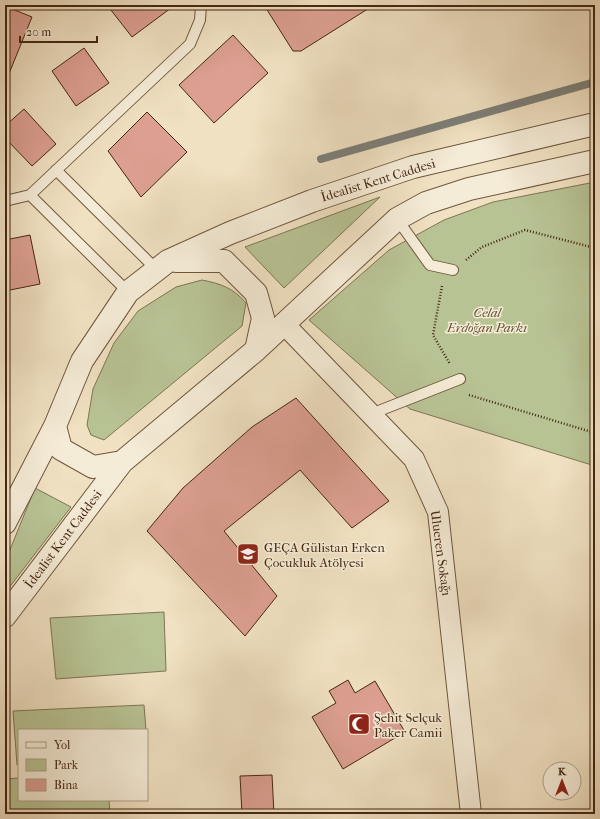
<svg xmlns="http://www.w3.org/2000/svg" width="600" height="819" font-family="'IM FELL French Canon',serif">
	<rect width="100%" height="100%" fill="#f0e1c2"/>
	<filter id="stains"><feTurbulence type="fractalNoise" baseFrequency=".005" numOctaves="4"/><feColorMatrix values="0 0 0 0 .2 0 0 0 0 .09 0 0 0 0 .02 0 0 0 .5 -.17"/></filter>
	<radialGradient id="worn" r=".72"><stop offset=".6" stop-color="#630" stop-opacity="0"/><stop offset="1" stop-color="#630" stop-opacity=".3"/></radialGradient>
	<!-- green -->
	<path fill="#b8c394" stroke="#7e7553" d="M595 182V466L410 409 309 320 389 250 444 220 493 202Z
		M380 197 284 288 245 247Z
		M202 280C222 284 233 288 246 303L242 326 104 440 91 435 87 425 93 389 114 343 138 311 176 287Z
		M35 488 71 507 5 593V562Z
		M164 612 166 671 56 679 50 618Z
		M144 705 146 730H19V765H17L13 711Z
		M19 778V800H109L110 814H5V779Z"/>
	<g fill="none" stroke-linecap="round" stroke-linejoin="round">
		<!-- stream -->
		<path stroke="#7c7f79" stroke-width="8" d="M321 159 595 82"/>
	</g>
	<!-- building -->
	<path fill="#dc9f91" stroke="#452712" d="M107 5H175L132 37Z
		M264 5H374L301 51H293Z
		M5 6 32 17 6 81H5Z
		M233 35 268 73 214 123 179 85Z
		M84 48 109 83 76 106 52 71Z
		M24 109 56 144 32 166 5 138V126Z
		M147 112 187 152 141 197 108 151Z
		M30 235 40 284 5 291V240Z
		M296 398 389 501 352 528 300 470 224 531 277 596 245 636 147 531 183 488 252 427Z
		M348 680 355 693 375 681 405 732 343 769 312 717 336 703 329 691Z
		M272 775 274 814H242L240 776Z"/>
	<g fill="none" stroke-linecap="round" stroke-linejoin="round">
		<!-- service casing -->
		<g stroke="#70563e" stroke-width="12">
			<path id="service" d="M56 170 157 270
				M30 195 128 292
				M5 201 30 195 190 44 200 20 201 5
				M397 219 430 265 453 270
				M371 414 460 379"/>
		</g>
		<!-- minor casing -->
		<g stroke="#70563e" stroke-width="22">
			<path id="minor" d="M284 324 414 459 438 512 471 814"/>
		</g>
		<!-- tertiary casing -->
		<g stroke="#70563e" stroke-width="24">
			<path id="tertiary" d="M176 261H224L256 293 263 318 256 350
				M55 426 61 449 93 467 122 462
				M5 523 55 426 82 361 128 292 168 261 230 233 312 201 413 167 595 124
				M5 616 122 462 256 350 397 219 426 203 469 189 595 161"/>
		</g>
		<!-- path -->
		<path stroke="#452712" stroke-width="2.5" stroke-dasharray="1 2" stroke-linecap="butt" d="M466 260 482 247 525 230 595 248
			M442 286 433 335 450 364
			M469 395 595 433"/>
		<!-- service -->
		<use href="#service" stroke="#f5ecd7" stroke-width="10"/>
		<!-- minor -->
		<use href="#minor" stroke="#f5ecd7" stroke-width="20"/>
		<!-- tertiary -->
		<use href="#tertiary" stroke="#f5ecd7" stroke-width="22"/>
	</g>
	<!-- icons -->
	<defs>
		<g id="school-square" transform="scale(1.15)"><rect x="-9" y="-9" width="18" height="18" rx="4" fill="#8f2418" stroke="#f5ecd7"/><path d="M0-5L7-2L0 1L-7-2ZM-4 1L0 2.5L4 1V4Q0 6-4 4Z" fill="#fff"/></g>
		<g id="mosque-square" transform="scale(1.15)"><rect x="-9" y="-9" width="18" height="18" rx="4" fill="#8f2418" stroke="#f5ecd7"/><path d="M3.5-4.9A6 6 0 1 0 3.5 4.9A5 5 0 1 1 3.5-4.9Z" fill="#fff"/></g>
	</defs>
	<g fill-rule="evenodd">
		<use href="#school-square" x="248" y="554"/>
		<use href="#mosque-square" x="359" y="724"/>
	</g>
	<g text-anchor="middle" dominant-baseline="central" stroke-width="3" stroke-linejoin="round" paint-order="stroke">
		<!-- street labels -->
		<g font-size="13" fill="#452712" stroke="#f5ecd7">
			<text transform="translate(378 180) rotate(-17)">İdealist Kent Caddesi</text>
			<text transform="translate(63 539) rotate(-53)">İdealist Kent Caddesi</text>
			<text transform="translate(441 553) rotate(82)">Ulueren Sokağı</text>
		</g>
		<!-- park labels -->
		<g font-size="13" font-style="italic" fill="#624e32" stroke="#f5ecd7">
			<text x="487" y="312">Celal<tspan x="487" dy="15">Erdoğan Parkı</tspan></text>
		</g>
		<!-- poi labels -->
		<g font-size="13" fill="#452712" stroke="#f5ecd7" text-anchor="start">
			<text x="264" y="547">GEÇA Gülistan Erken<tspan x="264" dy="15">Çocukluk Atölyesi</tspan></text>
			<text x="374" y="717">Şehit Selçuk<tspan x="374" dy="15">Paker Camii</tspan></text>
		</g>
	</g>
	<!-- margin -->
	<rect width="600" height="819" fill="none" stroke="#f0e1c2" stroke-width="20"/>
	<rect x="6" y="6" width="588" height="807" fill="none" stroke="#452712" stroke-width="2"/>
	<rect x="10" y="10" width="580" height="799" fill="none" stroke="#452712"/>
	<!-- legend -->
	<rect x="18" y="729" width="130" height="72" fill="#f5ecd7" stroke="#af9d88"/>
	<rect x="26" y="742" width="20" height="6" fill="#f5ecd7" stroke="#af9d88"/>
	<text x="54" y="749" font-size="12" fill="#452712">Yol</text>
	<rect x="26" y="759" width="20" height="12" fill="#b8c394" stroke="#af9d88"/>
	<text x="54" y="769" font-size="12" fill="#452712">Park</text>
	<rect x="26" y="779" width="20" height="12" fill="#dc9f91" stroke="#af9d88"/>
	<text x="54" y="789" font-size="12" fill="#452712">Bina</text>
	<!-- north arrow -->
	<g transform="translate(562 781)"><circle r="19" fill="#f5ecd7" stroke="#af9d88"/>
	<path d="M0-3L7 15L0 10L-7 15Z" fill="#8f2418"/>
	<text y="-6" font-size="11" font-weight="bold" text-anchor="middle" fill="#452712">K</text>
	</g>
	<!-- scale -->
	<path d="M20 36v6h77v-6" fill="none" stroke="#452712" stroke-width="2"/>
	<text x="26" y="36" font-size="12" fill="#452712" stroke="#f5ecd7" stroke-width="3" paint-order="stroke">20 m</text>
	<rect width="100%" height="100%" filter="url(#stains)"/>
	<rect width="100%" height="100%" fill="url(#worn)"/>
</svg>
